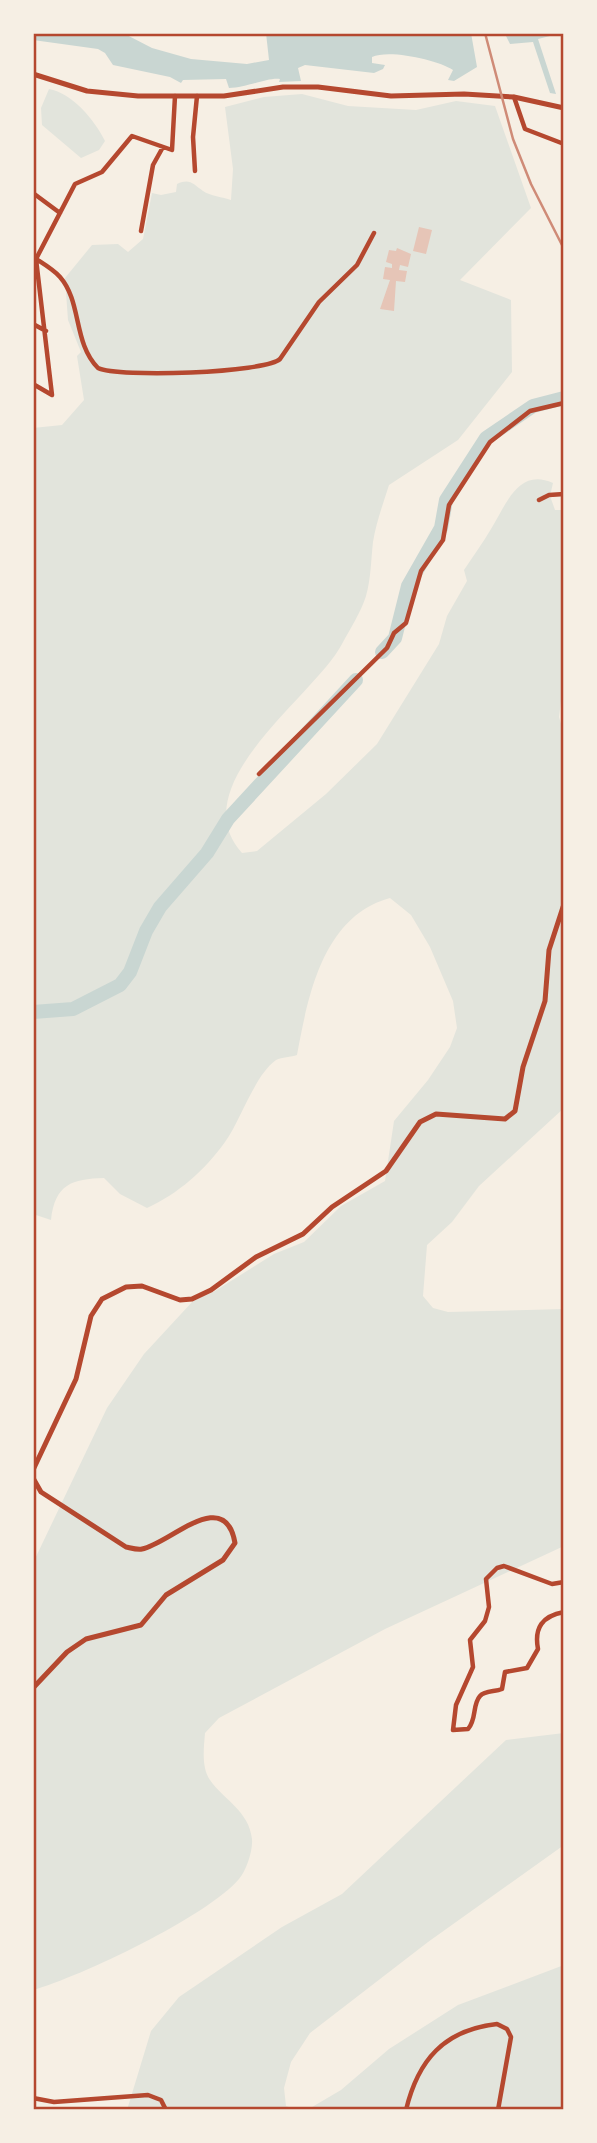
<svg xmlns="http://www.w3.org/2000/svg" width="597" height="2143" font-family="'Space Grotesk',sans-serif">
	<rect width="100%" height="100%" fill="#f6efe4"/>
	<!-- green -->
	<path fill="#e2e4dc" d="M49 89C72 93 94 119 105 141L99 150 81 158 42 125 41 108Z
		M302 94 348 106 416 110 456 101 495 106 531 208 460 280 511 300 512 372 458 440 389 485C383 504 376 523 373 542 371 559 371 579 366 596 361 612 350 629 342 644 314 697 181 785 242 853L257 851 326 794 377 744 439 644 447 616 467 581 464 570C473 556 483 543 491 529 506 505 518 467 553 483L550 496 555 510H564V677L559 717 564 734V1108L479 1186 452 1222 427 1245 423 1296 433 1308 448 1312 564 1309V1546L385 1629 219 1718 205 1733C204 1747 201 1767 210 1780 224 1800 249 1811 252 1839 253 1851 246 1871 239 1879 208 1916 80 1977 33 1990V1563L107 1408 144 1354 193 1301 215 1291 274 1254 304 1242 341 1206 385 1181 394 1121 428 1080 450 1047 457 1028 453 1001 430 947 411 915 390 898C323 916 308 996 297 1055 291 1057 282 1057 276 1060 254 1076 241 1120 225 1142 205 1170 178 1194 147 1208L120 1194 104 1178C72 1179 55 1184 51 1220L33 1214V428L62 425 84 400 77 356 81 352 68 320 65 278 92 245 118 244 128 252 143 239 152 193 161 195 176 192 177 184C190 178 193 184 203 191 210 196 223 197 231 200L233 169 225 107 264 97Z
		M564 1733V1845L428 1942 310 2033 291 2062 284 2088 286 2106 297 2110H127L151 2031 179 1997 282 1927 342 1894 506 1740Z
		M564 1965V2110H307L341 2090 389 2049 458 2005Z"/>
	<!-- water -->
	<path fill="#c9d6d2" d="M33 33H123L152 48 191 59 247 64 269 60 266 33H471L477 67 454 81 448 80 453 70C438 60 389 49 372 57V63L385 65 383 69 374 73 305 65 298 68 301 81 279 82 280 79C268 77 246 88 229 88L226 79 183 80 181 83 170 77 113 65 105 53 98 49 33 40Z
		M499 33H562L538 39 556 94 550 93 533 42 510 44 506 36Z"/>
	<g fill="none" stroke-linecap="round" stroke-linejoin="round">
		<!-- river -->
		<path stroke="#c9d6d2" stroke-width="14" d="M382 652 395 638 408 586 441 528 446 500 486 438 533 406 564 398
			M33 1012 73 1009 120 985 130 972 146 931 160 907 207 853 228 819 356 680"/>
	</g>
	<!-- building -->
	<path fill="#e6c5b7" d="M419 227 432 230 426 254 413 251Z
		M397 248 411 254 408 267 400 265 399 270 407 271 405 282 396 281 394 311 380 309 390 280 383 279 385 267 392 268V264L386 262 389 250 396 251Z"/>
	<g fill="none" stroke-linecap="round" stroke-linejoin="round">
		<!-- minor -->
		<path stroke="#b5482f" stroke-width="4.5" d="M514 97 525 129 564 144
			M195 171 193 137 197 96
			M33 193 60 213
			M141 231 153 165 163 147
			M33 257C42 263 53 269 60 277 82 302 73 343 98 368 118 378 265 373 280 359L319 302 357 265 374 233
			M33 324 46 331
			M33 384 52 395 36 259 75 184 102 172 132 136 172 150 175 96
			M539 500 549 495 564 494
			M259 774 387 648 394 633 406 623 421 571 443 540 449 505 490 442 530 411 564 403
			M564 1582 552 1584 504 1566 497 1568 486 1579 489 1607 485 1621 470 1640 473 1667 456 1705 453 1730 468 1729C477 1719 472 1705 480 1696 485 1690 495 1692 502 1689L505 1672 527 1668 538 1649C534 1628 542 1616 564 1612
			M33 2098 54 2102 148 2095 161 2100 166 2110
			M406 2110C418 2060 444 2030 497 2024L507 2029 511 2037 498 2110"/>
		<!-- tertiary -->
		<path stroke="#b5482f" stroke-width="5" d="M33 74 87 91 138 96H224L283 87H318L391 96 464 94 514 97 564 108
			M33 1470 76 1379 91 1316 102 1299 126 1287 142 1286 180 1300 192 1299 211 1290 256 1257 303 1234 332 1207 386 1171 420 1122 436 1114 505 1119 515 1111 523 1067 545 1001 549 950 564 904
			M33 1478 41 1492 126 1547C131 1548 137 1550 142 1549 169 1544 225 1485 235 1543L223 1560 166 1595 141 1625 86 1639 67 1652 33 1688"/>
		<!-- rail -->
		<path stroke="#cf8b77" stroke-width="2.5" d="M485 33 513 139 531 184 564 249"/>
	</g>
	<!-- border -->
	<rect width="597" height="2143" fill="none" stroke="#f6efe4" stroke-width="70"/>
	<rect x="35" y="35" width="527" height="2073" fill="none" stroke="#b5482f" stroke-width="2.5"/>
</svg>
